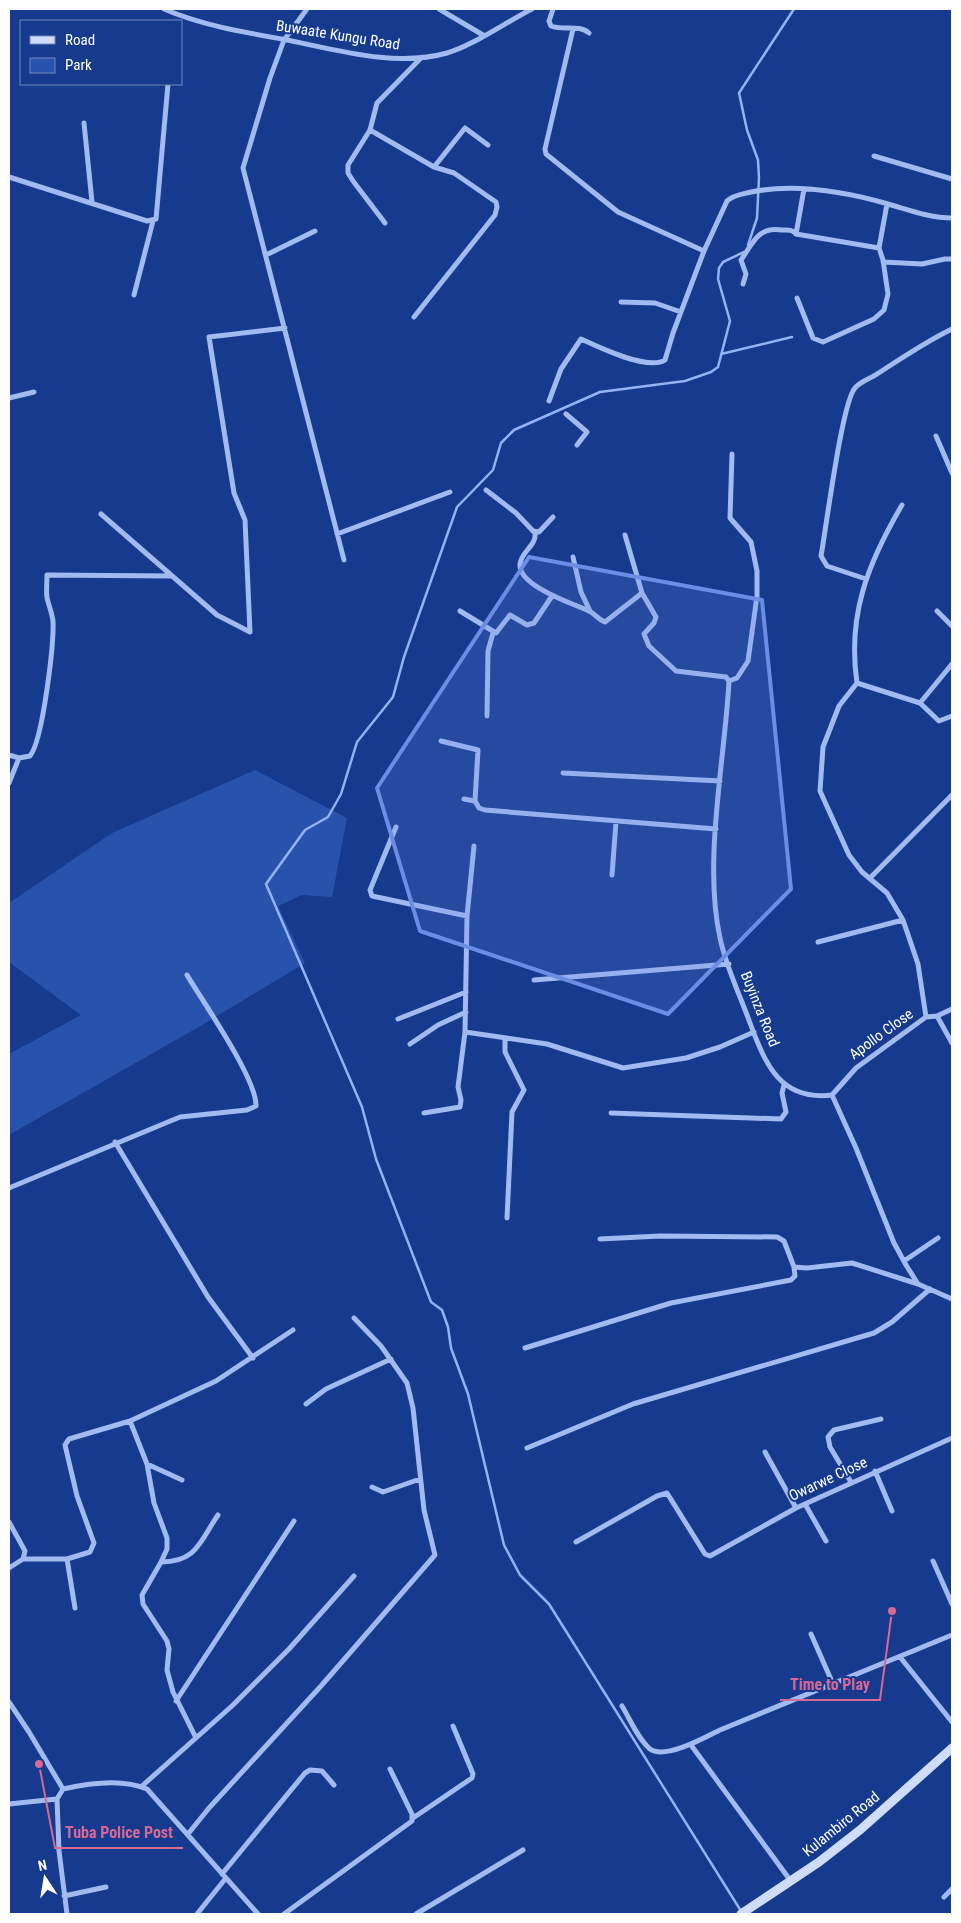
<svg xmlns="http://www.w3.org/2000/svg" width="961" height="1923" font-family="'Roboto Condensed',sans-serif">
	<rect width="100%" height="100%" fill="#153a8e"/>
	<!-- green -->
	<path fill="#2853ad" d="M255 770 347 818 332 897 302 895 278 906 305 963 197 1028 9 1135V1054L81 1015 9 962V903L112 833Z"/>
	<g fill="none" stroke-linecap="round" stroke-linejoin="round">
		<!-- stream -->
		<path stroke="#93b3f3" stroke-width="2.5" d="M748 245 757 218 759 178 758 160 747 130 739 93 794 9
			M721 354 792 337
			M741 1911 549 1604 520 1575 504 1545 468 1394 451 1348 448 1327 442 1310 431 1302 376 1159 362 1107 266 884 305 830 328 817 341 794 357 742 393 697 404 657 457 507 493 470 501 443 514 430 600 392 685 381 711 372 718 367 730 321 718 279 719 268 723 262 744 252"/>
		<!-- street -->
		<path stroke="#a1baf0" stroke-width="5" d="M164 9C201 25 242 32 282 39 334 49 394 68 447 53 472 46 508 21 532 9
			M307 9 284 40 270 78 243 168 344 560
			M439 9 483 35
			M553 9 549 21 551 26C563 31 579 24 589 33
			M573 29 545 149 546 154 618 212 704 251
			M84 123 92 202
			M370 130 434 167 454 173 496 202 497 207 495 215 414 317
			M874 156 952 179
			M434 167 465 128 488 145
			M9 177 147 221 156 219 168 84
			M385 223 353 181 348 173V165L370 130 377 103 421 58
			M796 234 879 248
			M266 255 315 231
			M883 262 922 264 945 259H952
			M743 284 746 274 741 260C753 243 758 226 782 230 788 230 792 229 796 234L804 189
			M134 295 153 221
			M797 298 813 338 823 342 874 319 884 310 888 294 883 260 879 248 887 204
			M621 302 655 303 681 312
			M9 398 34 392
			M549 401 561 369 581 339C598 347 648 371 665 360L673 333 704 251 727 201C733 195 743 194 751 192 795 183 846 192 888 204 909 210 930 218 952 218
			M566 414 587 432 577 445
			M936 436 952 473
			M486 490 516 513 535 533C537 545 521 552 520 564 518 586 574 604 589 611 595 614 599 620 605 622L642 593
			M101 514 217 615 250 632
			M533 531 539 532 553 517
			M337 534 450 492
			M625 535 642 593 656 617 654 623 644 634 649 646 676 671 726 677 729 681C725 759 703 861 720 938 726 967 740 995 750 1023 766 1066 781 1101 832 1095L856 1148 894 1243 906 1265 918 1284 952 1299
			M573 557 581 592 590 611
			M866 579 827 566 821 556C826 529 842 402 855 388 861 381 870 379 877 374 902 358 925 342 952 329
			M460 611 496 633 510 615 527 625 534 623 552 596
			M937 611 952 626
			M250 632 245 520 234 493 209 337 285 328
			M729 681 737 678 748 661 757 596V571L751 542 730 518 732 454
			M857 683C847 615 868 563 902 505
			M857 683 920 703 939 721 952 716
			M920 703 952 664
			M487 716 488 651 493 633
			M441 741 478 750 475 801 479 808 485 810 716 829
			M9 755 19 758 30 756C43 740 54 643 53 621 52 613 49 606 47 598 46 591 47 583 47 575L171 576
			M563 773 720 781
			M9 783 19 758
			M464 799 475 801
			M396 827 370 890 372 896 467 916
			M474 846 467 916 465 1032 547 1044 623 1068 686 1058 720 1047 754 1032
			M612 875 616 822
			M871 877 952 795
			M818 942 903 920
			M534 980 729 964
			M937 1016 952 1043
			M926 1017 937 1016 952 1009
			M398 1019 466 992
			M505 1038V1052L524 1090 512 1112 507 1218
			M410 1044 438 1025 466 1012
			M832 1095 856 1068 926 1017 918 964 903 920 887 893 862 872 849 855 820 791 823 747 839 706 857 683
			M424 1113 460 1107 461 1100 458 1087 465 1032
			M611 1113 781 1119 786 1112 782 1093 784 1085
			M115 1142 208 1297 253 1358
			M9 1188 180 1117 247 1110 256 1106C257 1079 203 1002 187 975
			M600 1239 660 1236 777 1237 784 1241 794 1267 807 1268 852 1263 918 1284
			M904 1261 938 1238
			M525 1348 671 1303 791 1280 795 1276 794 1267
			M306 1404 326 1389 391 1359
			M527 1448 633 1404 874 1333 892 1322 930 1289
			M765 1452 796 1508
			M147 1464 182 1480
			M875 1471 892 1511
			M851 1482 830 1447 828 1437 834 1430 881 1419
			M372 1487 383 1492 420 1479
			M805 1504 826 1541
			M9 1522 25 1551 23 1559 9 1568
			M576 1542 657 1496 667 1493 705 1554 710 1556 796 1508 952 1438
			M23 1559H67L75 1608
			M67 1559 90 1552 94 1543 77 1496 65 1445 69 1439 130 1421
			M933 1561 952 1604
			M161 1562C197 1562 200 1541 218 1515
			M811 1634 833 1684
			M900 1657 952 1722
			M176 1701 294 1521
			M9 1702 29 1732 63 1789
			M622 1706C630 1719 638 1739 650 1749 665 1760 706 1737 720 1730L952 1635
			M196 1738 173 1692 167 1670 169 1649 167 1641 143 1604 142 1595 161 1562 167 1549V1538L154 1503 147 1464 130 1421 216 1381 293 1330
			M691 1745 790 1880
			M142 1786 233 1705 289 1649 354 1576
			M63 1789C89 1783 122 1778 147 1789L258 1914
			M63 1789 57 1799 59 1851 67 1914
			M9 1804 57 1799
			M413 1818 472 1778 473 1774 453 1726
			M188 1834 209 1808 321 1686 435 1555 424 1510 413 1408 407 1383 381 1346 354 1318
			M222 1874 305 1773 310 1770 322 1771 334 1785
			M64 1896 106 1887
			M944 1897 952 1889
			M197 1914 226 1878
			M284 1914 412 1821V1814L390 1769
			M416 1914 523 1850"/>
		<!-- secondary -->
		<path stroke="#cfdcfb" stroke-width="9" d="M741 1914 819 1862 860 1830 952 1748"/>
	</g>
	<!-- marked area -->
	<path fill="#6c8ce6" fill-opacity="0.2" stroke="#6c8ce6" stroke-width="4" stroke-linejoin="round" d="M529 557 762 600 791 889 668 1014 420 931 377 788Z"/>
	<g text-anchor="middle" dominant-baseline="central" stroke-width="4" stroke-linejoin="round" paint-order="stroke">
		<!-- street labels -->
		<g font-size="15" fill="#fff" stroke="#153a8e">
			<text transform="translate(338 35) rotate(9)">Buwaate Kungu Road</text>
			<text transform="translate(760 1009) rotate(68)">Buyinza Road</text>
			<text transform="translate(881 1034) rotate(-36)">Apollo Close</text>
			<text transform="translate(828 1479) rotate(-25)">Owarwe Close</text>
			<text transform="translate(841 1824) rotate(-39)">Kulambiro Road</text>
		</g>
	</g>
	<!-- callouts -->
	<path fill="none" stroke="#d76994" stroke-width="2" d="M892 1611L880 1700H780M39 1764L55 1848H183"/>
	<g fill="#d76994" stroke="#153a8e" stroke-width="2">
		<circle cx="892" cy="1611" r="5"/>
		<circle cx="39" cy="1764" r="5"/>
	</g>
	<g font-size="16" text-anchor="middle" font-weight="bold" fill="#d76994" stroke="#153a8e" stroke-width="4" stroke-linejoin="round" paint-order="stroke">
		<text x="830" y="1690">Time to Play</text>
		<text x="119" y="1838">Tuba Police Post</text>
	</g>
	<!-- border -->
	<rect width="961" height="1923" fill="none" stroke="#ffffff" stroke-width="20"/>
	<!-- legend -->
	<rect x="20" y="20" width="162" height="65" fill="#153a8e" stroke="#7389bb"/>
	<rect x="30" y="36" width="25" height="8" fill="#cfdcfb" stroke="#7389bb"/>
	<text x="65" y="45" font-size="15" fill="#ffffff">Road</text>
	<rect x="30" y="58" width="25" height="15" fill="#2853ad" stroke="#7389bb"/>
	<text x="65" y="70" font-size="15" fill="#ffffff">Park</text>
	<!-- north arrow -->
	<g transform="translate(45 1878) rotate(348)" stroke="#153a8e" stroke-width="4" paint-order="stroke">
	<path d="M0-4L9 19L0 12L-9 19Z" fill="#ffffff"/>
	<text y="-8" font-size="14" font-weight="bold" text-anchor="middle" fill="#ffffff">N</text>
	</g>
</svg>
